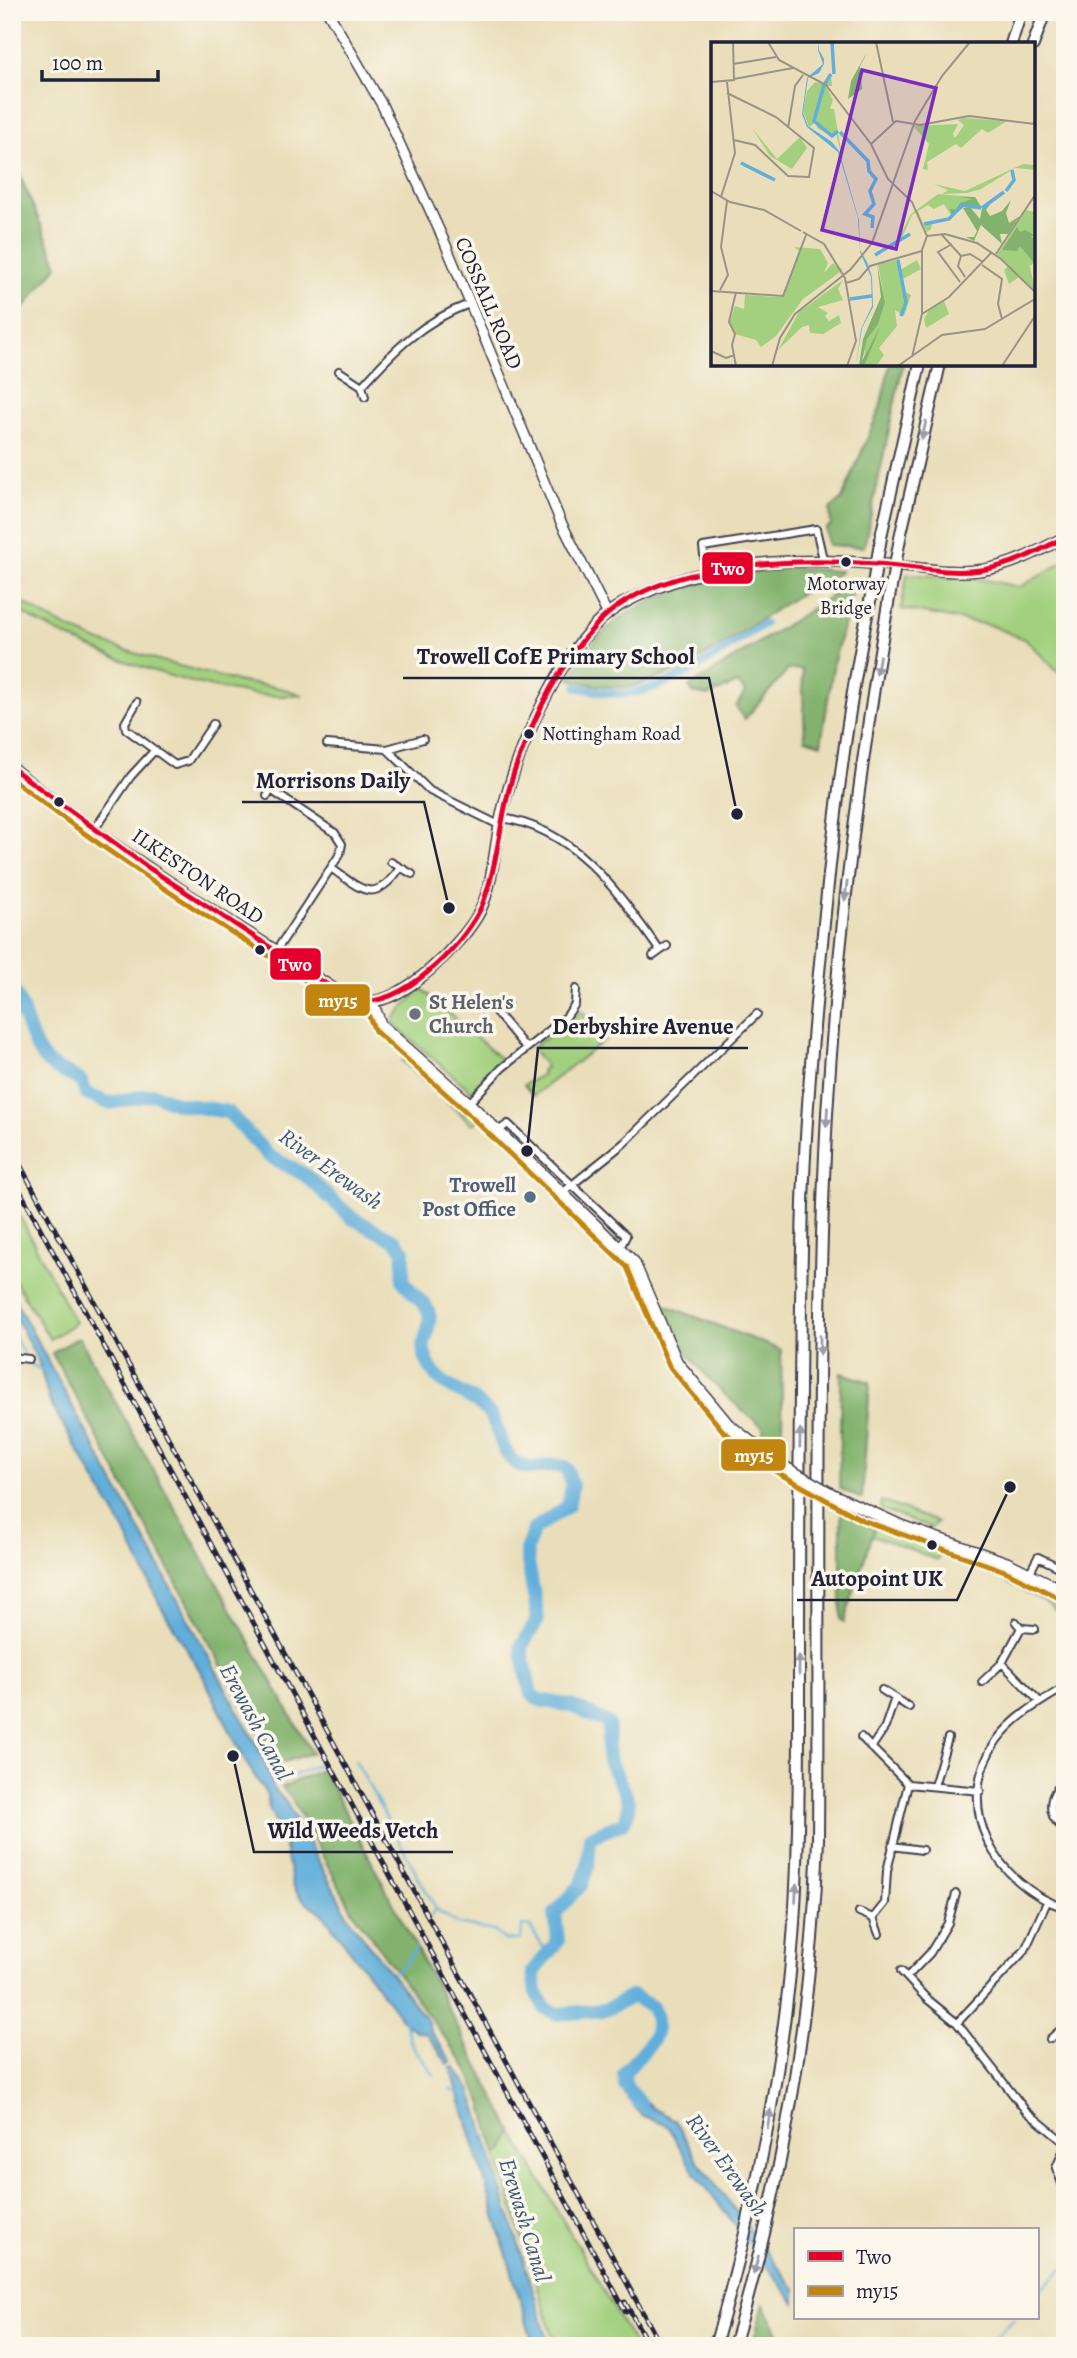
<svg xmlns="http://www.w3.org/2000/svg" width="1077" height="2358" font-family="Alegreya,serif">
	<rect width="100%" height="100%" fill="#fbf7ec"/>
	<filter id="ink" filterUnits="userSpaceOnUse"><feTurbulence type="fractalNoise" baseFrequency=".0143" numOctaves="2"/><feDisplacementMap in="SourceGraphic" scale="14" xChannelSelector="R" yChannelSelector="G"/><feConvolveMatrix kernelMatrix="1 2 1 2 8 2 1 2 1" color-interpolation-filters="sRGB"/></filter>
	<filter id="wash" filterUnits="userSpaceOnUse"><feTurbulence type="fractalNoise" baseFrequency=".00686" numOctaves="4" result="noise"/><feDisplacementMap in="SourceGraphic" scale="28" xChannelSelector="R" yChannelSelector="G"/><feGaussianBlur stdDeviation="1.57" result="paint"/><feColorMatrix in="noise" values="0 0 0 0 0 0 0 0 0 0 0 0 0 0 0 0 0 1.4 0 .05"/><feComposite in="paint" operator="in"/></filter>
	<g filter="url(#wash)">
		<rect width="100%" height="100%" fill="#e9deb9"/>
		<!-- green -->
		<path fill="#a3d07e" stroke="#62795c" stroke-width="2" d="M1065 561V679L1026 640 989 625 901 609 907 574 985 580 1020 587Z
			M12 594C73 642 155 659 228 679 253 686 277 684 301 695 226 704 75 650 12 606Z
			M421 988 503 1061 472 1092 394 1025 395 1017Z
			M581 1011 606 1039 533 1096 524 1085 543 1074 541 1071 546 1067 532 1048Z
			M405 1058 473 1115 477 1122 472 1124 402 1061Z
			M12 1201 75 1323 50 1339 12 1276Z
			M881 1501 937 1522 931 1528 881 1509Z
			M875 1526 939 1549 938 1560 872 1535Z
			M1012 1572 1065 1600V1619L1047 1603 1007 1582Z
			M512 2131 635 2346H556L496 2154 503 2151Z"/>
		<!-- forest -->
		<path fill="#82b26d" stroke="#526a54" stroke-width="2" d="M12 157 58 265 12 323Z
			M890 364H903L864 547 828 545 826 529 831 525 830 509 842 499 880 408Z
			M787 567 841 571C829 583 810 587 795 597 746 629 696 668 639 685 617 691 592 685 570 679 581 663 590 644 605 631 645 591 732 572 787 567Z
			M855 581 834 661 821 744 805 739 802 669 788 670 745 719 736 707 745 692 738 683 708 696 693 693 689 687Z
			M660 1303 781 1350 783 1450 763 1440V1427C721 1395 679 1354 660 1303Z
			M79 1337 312 1753 271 1766 262 1740 52 1353Z
			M841 1373 870 1382 862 1499 839 1488Z
			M841 1509 875 1526 844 1622 841 1620Z
			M323 1769 512 2131 503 2151 496 2154 482 2102 466 2067 353 1912 293 1801 282 1787Z
			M764 2304 784 2346H752Z"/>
		<!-- water -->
		<path fill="#60aeda" stroke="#41688a" stroke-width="2" d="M12 1295 261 1753 274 1789 286 1802 351 1921 428 2022 430 2030 452 2062 448 2064 426 2033 416 2031 404 2022 322 1913 300 1897 293 1886 283 1838 269 1808 267 1795 245 1761 202 1674 160 1605 124 1530 50 1402 39 1363 12 1310Z
			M455 2067 470 2089 478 2112 550 2346H534L451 2068Z
			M632 2088 652 2108 675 2120 697 2160 795 2289V2303L692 2169 668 2126 641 2115 624 2094Z"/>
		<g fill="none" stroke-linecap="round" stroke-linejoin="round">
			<!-- stream -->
			<path stroke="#60aeda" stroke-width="2.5" d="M12 1332 23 1353
				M31 1365 41 1369
				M355 1760 436 1909 458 1924 494 1931 505 1940H521L522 1926 530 1927 547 1953
				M277 1783 319 1764
				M430 1916 436 1909
				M395 1972 407 1962 416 1948
				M404 2019 410 2042 434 2075
				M450 2089 460 2094
				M1037 2293 1065 2267
				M987 2346 1014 2318"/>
			<!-- canal -->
			<path stroke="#60aeda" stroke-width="8" d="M577 687C591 690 607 694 621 694 673 691 721 651 764 624"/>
			<!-- river -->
			<path stroke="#60aeda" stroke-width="14" d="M12 989C27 1011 27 1041 46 1061 56 1071 69 1073 81 1081L86 1094 109 1103 154 1094 176 1103 228 1112 269 1156 305 1175 352 1218 396 1241 404 1251 403 1281C428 1313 437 1303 423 1347 431 1390 461 1385 486 1410 502 1425 497 1453 519 1465 535 1474 553 1459 567 1469L572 1486 568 1506 534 1529 526 1550 538 1619 521 1647 531 1694 540 1700 572 1706 608 1723C611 1735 606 1745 608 1756 612 1778 640 1799 623 1823L590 1837 588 1867 581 1885 555 1913 558 1941 533 1972 536 1992 545 2008 557 2014 605 2010 633 1996 652 2007C666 2038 642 2050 624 2073L625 2085 640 2104"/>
		</g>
	</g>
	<g filter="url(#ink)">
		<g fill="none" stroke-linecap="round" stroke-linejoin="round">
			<!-- street casing -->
			<g stroke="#403e4e" stroke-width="10">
				<path id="street" d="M339 371 362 386
					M365 397 362 386C394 350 423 321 469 304
					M706 572 703 547 816 529 823 559
					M137 702 125 723 126 729 175 765 188 761 213 724
					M327 744 387 749 430 791 499 825
					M387 749 423 739
					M271 790 335 833 342 844 340 854 276 951
					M267 796 276 782
					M501 818C576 828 619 894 660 951
					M94 830 131 776 154 751
					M391 862 412 874
					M331 868C362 890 374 905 400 868
					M653 956 667 946
					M490 1005 526 1048
					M497 1011 507 1003
					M469 1103 502 1068 566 1017 575 1004 576 989
					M498 1131 508 1124 626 1236 620 1248
					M562 1193 624 1143 757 1014
					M12 1357 29 1359
					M1030 1572 1038 1557 1065 1570
					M1016 1622 1021 1628 1035 1629
					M1002 1663 1040 1702
					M982 1682 1002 1663 1021 1628
					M1065 1687C1040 1702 1014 1717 997 1740 950 1807 996 1885 1065 1908
					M882 1690 909 1707
					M861 1737 908 1784 980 1791
					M871 1748 885 1727 895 1698
					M1065 1782C1047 1794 1046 1817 1065 1829
					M934 1786 948 1738
					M892 1846 922 1850
					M859 1912 873 1918
					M879 1934 873 1918 885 1903 887 1871 908 1784
					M901 1971 926 1998 957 2023 1026 2111 1065 2143
					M907 1977 930 1953 948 1923 956 1894
					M957 2023 1025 1950 1047 1902
					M1058 2033 1065 2043
					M1050 2039 1065 2026
					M1065 2147 1056 2168 1065 2191"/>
			</g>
			<!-- secondary casing -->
			<g stroke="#403e4e" stroke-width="12">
				<path id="secondary" d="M328 12 382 105 445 243 560 520 607 613"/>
			</g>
			<!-- primary casing -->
			<g stroke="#403e4e" stroke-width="13">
				<path id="primary" d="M12 768C98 837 192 898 286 957 309 971 336 995 364 1001 401 1007 465 941 480 911 493 883 494 853 500 823 512 759 563 637 622 604 700 561 792 556 878 564 911 566 949 575 982 570 1011 566 1039 551 1065 537
					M372 1001 381 1025 469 1103 634 1262 677 1362 728 1424 778 1463
					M834 1495 902 1526 1008 1563 1065 1591"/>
			</g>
			<!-- highway casing -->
			<g stroke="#403e4e" stroke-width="14">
				<path id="highway" d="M1011 44 1021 12
					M1033 45 1045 12
					M882 532 920 364
					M901 533 940 364
					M715 2346C750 2227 775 2106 789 1983 800 1877 799 1771 799 1665 799 1527 799 1388 802 1250 803 1144 812 1038 823 933 834 821 847 710 870 601
					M734 2346C783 2180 812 2013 818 1840 820 1598 814 1356 827 1114 837 941 859 769 889 598"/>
			</g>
			<!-- street -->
			<use href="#street" stroke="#fff" stroke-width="6"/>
			<!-- secondary -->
			<use href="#secondary" stroke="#fff" stroke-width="9"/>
			<!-- primary -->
			<use href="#primary" stroke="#fff" stroke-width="10"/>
			<!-- highway -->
			<use href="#highway" stroke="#fff" stroke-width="10"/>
			<!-- rail casing -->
			<g stroke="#22223b" stroke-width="5">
				<path id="rail" d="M12 1150 661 2346
					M12 1176 626 2312
					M625 2302 649 2346"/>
			</g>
			<!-- rail -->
			<use href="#rail" stroke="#fbf7ec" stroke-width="2.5" stroke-dasharray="8" stroke-linecap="butt"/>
			<!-- primary-bridge casing -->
			<g stroke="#403e4e" stroke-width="13" stroke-linecap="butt">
				<path id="primary-bridge" d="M778 1463 834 1495"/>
			</g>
			<!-- highway-bridge casing -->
			<g stroke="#403e4e" stroke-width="14" stroke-linecap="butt">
				<path id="highway-bridge" d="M889 598 901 533
					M870 601 882 532"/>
			</g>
			<!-- primary-bridge -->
			<use href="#primary-bridge" stroke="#fff" stroke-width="10"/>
			<!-- highway-bridge -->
			<use href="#highway-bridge" stroke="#fff" stroke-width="10"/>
			<!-- bus-1 casing -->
			<g stroke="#fbf7ec" stroke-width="10">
				<path id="bus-1" d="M12 768 146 866 323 982C336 990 351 1000 366 1001 408 1002 469 939 483 903 500 858 500 809 517 764 536 713 560 662 598 623 659 560 795 558 876 564 911 566 946 575 981 570 1011 566 1039 551 1065 537"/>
			</g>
			<!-- bus-2 casing -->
			<g stroke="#fbf7ec" stroke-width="10">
				<path id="bus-2" d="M12 779C97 846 186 904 277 961 305 979 332 1004 366 1009L375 1031 463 1109 627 1267 669 1366 723 1431 773 1470 862 1520 1005 1571 1061 1599"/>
			</g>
			<!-- bus-1 -->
			<use href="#bus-1" stroke="#e4002b" stroke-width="5"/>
			<!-- bus-2 -->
			<use href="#bus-2" stroke="#c2850f" stroke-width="5"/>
		</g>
		<!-- one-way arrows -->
		<defs><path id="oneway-solid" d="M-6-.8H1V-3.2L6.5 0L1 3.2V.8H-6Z" transform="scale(1.75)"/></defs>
		<g fill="#9c9ca7">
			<use href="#oneway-solid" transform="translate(924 430) rotate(102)"/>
			<use href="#oneway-solid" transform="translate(878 665) rotate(99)"/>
			<use href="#oneway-solid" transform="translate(846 891) rotate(97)"/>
			<use href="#oneway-solid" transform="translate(827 1117) rotate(93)"/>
			<use href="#oneway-solid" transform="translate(820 1345) rotate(90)"/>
			<use href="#oneway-solid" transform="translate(800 1438) rotate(-89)"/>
			<use href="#oneway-solid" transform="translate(799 1665) rotate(-90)"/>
			<use href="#oneway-solid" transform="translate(796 1893) rotate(-87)"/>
			<use href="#oneway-solid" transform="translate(769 2119) rotate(-80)"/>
			<use href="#oneway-solid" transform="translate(756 2265) rotate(105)"/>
		</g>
	</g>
	<!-- markers -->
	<g fill="#22223b" stroke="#fbf7ec" stroke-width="2.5">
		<circle cx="846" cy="562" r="6"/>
		<circle cx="529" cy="734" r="6"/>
		<circle cx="59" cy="802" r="6"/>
		<circle cx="260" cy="950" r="6"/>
		<circle cx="932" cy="1545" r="6"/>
	</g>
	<circle fill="#6b7280" stroke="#fbf7ec" stroke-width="2.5" cx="415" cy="1014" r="7"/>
	<circle fill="#5c6f8a" stroke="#fbf7ec" stroke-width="2.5" cx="530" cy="1197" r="7"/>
	<g text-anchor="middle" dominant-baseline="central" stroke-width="7" stroke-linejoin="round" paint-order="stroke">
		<!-- bus labels -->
		<g font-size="19" fill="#22223b" stroke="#fbf7ec">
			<text x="846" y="584">Motorway<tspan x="846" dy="24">Bridge</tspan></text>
			<text x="542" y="734" text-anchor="start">Nottingham Road</text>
		</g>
		<!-- street labels -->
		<g font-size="21" fill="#22223b" stroke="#fbf7ec">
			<text transform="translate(489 303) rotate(67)">COSSALL ROAD</text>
			<text transform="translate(198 876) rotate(34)">ILKESTON ROAD</text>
		</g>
		<!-- worship labels -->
		<g font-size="21" font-weight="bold" fill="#5b616d" stroke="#fbf7ec" text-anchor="start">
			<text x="429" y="1002">St Helen's<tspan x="429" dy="24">Church</tspan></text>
		</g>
		<!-- service labels -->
		<g font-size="21" font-weight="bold" fill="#4e5e75" stroke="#fbf7ec" text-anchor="end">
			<text x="516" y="1185">Trowell<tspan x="516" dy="24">Post Office</tspan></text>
		</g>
		<!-- water labels -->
		<g font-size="23" font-style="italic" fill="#3b5a7b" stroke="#fbf7ec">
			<text transform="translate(331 1169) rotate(36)">River Erewash</text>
			<text transform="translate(256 1722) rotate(62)">Erewash Canal</text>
			<text transform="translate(727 2165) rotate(54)">River Erewash</text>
			<text transform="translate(525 2220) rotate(73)">Erewash Canal</text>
		</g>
	</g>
	<!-- overview -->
	<g transform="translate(711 42)">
		<rect width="324" height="324" fill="#e9deb9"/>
		<path d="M120 33 121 44H115L122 58 119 67H123L132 120 125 91 121 94 106 86V80L98 85 92 69 96 49 104 40 113 42ZM253 76 296 79 277 91 271 87 250 106 245 102 216 120 217 128 212 127 218 102 202 84 247 82 242 92 244 96 253 83 247 78ZM41 86 66 117 89 95 96 106 81 127 59 114ZM312 122 324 123V128L304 126 270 147 256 151 231 152 237 148 223 142 254 149ZM227 152 264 155 265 164 249 165 241 175 233 162 223 167 217 163 207 169 213 183 221 182 220 187 216 190 206 170 201 173 191 196 186 200 200 172ZM315 168 324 170V220L319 224 324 249 308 235 298 242 293 228 298 223 286 213ZM83 205 109 207 117 221 113 231 122 221 132 228 92 257 65 294 50 305 45 298 24 292 18 282 24 264 33 267 34 253 71 255 88 209ZM187 213 189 228 206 218 210 227 190 238 193 249 200 253 193 274 184 268 186 284 168 306 173 313 165 324H153L154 302 174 260 167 222 186 218ZM132 238 127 247 132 258 107 265 117 271 114 274 118 279 128 273 130 281 112 292 99 291 98 283 91 285 67 308 88 270ZM233 259 238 272 215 286 213 277 218 268Z" fill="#a3d07e"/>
		<path d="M155 12 154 15 149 24 151 47 137 57 140 39ZM250 155H264L271 166 280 161 275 168 279 174 291 169 300 158 295 171 298 181 309 174 297 192H289L291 202 270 183 263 199 255 195H263L266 189 252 166 259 165 269 177 271 166 255 163 241 175 239 167 245 168 249 161 261 157ZM306 185 309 190 314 188 324 193 319 195 324 197 323 221 309 204 306 209 291 208ZM166 222 174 260 167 282 156 297 151 319 169 285 164 298 153 324H148L152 297 170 255Z" fill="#82b26d"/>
		<path d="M107 0 108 8 113 17V22L108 31 97 36 92 71 97 84 121 100 128 109 148 178 149 208 156 220 161 235 162 265 151 286 145 324 150 287 161 264 160 235 149 210 147 176 127 110 96 85 91 72 96 36 112 22 107 8Z" fill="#60aeda"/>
		<path fill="none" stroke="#60aeda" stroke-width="3.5" d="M121 0 123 32M120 32 113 43 103 79 121 94 127 89M129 90 157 119 158 129 165 137 159 149 163 162 154 172 162 175 161 186M30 121 64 138M295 149 303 138 301 128M271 166 293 150M213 182 238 177 251 163 270 166M164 213 199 192M187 218 195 260 190 274M139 257 161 254"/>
		<path fill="none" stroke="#999387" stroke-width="2" d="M57 0 68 18 115 43 160 102 177 137 201 160 216 194 211 208V272M165 0 182 80M22 22 65 15M23 37 82 26M0 40 23 38 22 0M16 51 65 75 103 106 98 135 77 134 44 103 23 98M77 86 84 44 92 33M160 102 185 79 209 83 258 74 324 82M0 149 19 160 53 168 90 189M10 155 24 111 16 40M92 190 113 202 134 236 145 299 136 324M230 192 250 214M216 194 234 192 266 201 290 217 324 250M241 202 227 210 249 240M285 212 324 153M250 214 259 212 272 220M250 214 247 224 254 235M271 223 291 237 287 262 291 277M135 241 148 237 159 224 211 209M9 248 17 233 10 205 16 159M0 249 72 254 95 193M25 250 18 280 24 292 21 303 25 324M211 272 238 255 280 211M0 309 15 316 24 313M201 315 211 272M61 324 69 296 84 272 140 227 161 201 204 79 231 34 259 0M187 324 231 293 274 287 324 257M291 324 324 274"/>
		<path fill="#7b2cbf" fill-opacity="0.15" stroke="#7b2cbf" stroke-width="3.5" d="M151 28 225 46 185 207 111 188Z"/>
		<rect width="324" height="324" fill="none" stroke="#22223b" stroke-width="3.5"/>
	</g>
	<!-- callouts -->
	<path fill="none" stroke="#22223b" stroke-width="2.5" d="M737 814L709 678H403M449 908L424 802H242M527 1151L538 1048H748M1010 1487L957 1600H797M233 1756L254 1852H453"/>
	<g fill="#22223b" stroke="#fbf7ec" stroke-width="2.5">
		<circle cx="737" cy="814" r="7"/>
		<circle cx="449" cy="908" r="7"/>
		<circle cx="527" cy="1151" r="7"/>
		<circle cx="1010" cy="1487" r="7"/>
		<circle cx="233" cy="1756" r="7"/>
	</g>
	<g font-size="23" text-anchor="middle" font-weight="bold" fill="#22223b" stroke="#fbf7ec" stroke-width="7" stroke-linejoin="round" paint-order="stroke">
		<text x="556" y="664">Trowell CofE Primary School</text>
		<text x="333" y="788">Morrisons Daily</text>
		<text x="643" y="1034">Derbyshire Avenue</text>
		<text x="877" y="1586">Autopoint UK</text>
		<text x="353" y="1838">Wild Weeds Vetch</text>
	</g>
	<g stroke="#fbf7ec" stroke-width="2.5">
		<rect x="701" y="551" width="53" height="34" rx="7" fill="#e4002b"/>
		<rect x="269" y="947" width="53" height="34" rx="7" fill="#e4002b"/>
		<rect x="304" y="983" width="67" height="34" rx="7" fill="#c2850f"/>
		<rect x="720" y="1438" width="67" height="34" rx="7" fill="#c2850f"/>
	</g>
	<g font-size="19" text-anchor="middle" font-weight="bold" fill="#fff">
		<text x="728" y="575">Two</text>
		<text x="295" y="971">Two</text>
		<text x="338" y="1007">my15</text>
		<text x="754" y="1462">my15</text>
	</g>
	<!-- margin -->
	<rect width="1077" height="2358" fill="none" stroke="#fbf7ec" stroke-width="42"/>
	<!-- legend -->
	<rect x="794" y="2228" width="245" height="91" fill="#fbf7ec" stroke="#a4a2a5" stroke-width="2"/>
	<rect x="808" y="2251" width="35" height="10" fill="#e4002b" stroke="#a4a2a5" stroke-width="2"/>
	<text x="856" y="2264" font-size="21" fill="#22223b">Two</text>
	<rect x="808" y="2286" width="35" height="10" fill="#c2850f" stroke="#a4a2a5" stroke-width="2"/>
	<text x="856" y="2298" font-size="21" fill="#22223b">my15</text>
	<!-- scale -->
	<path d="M42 70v10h116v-10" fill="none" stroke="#22223b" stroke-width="3.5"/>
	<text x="52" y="70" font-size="21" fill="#22223b" stroke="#fbf7ec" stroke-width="5" paint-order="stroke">100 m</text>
</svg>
